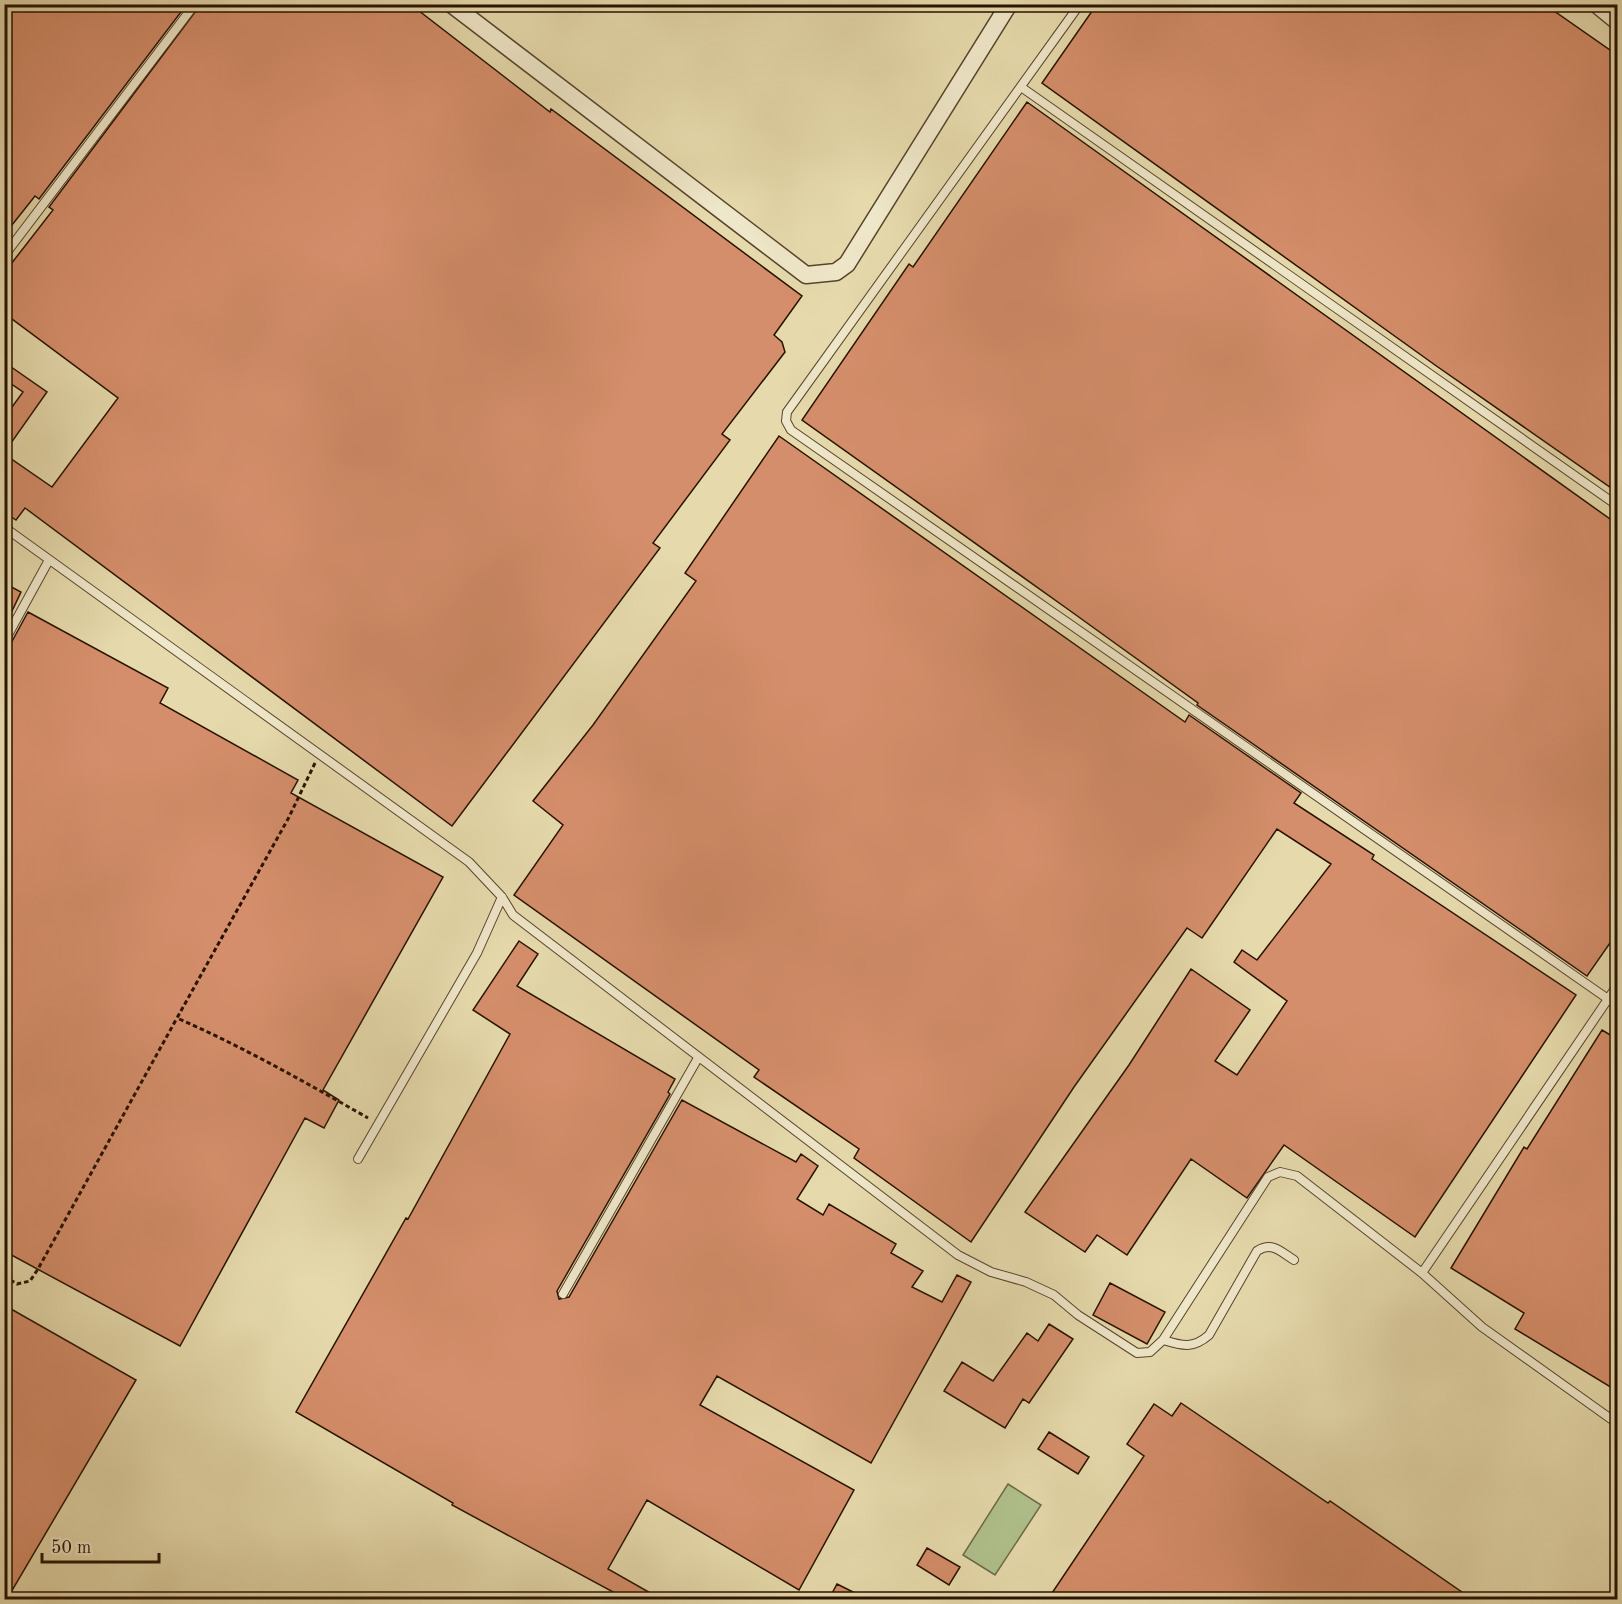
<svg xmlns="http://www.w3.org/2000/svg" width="1622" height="1604" font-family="'Old Standard TT',serif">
	<rect width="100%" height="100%" fill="#e6daac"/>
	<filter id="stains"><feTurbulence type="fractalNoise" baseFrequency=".00333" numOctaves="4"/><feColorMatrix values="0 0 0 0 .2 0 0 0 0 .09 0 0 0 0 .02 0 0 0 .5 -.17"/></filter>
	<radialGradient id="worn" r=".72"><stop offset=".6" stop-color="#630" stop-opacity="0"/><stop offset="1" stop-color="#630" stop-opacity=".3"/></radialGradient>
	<!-- green -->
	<path fill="#b0c18d" stroke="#6c6a47" stroke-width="1.5" d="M1008 1484 1041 1505 995 1575 963 1555Z"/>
	<!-- building -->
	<path fill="#d58e6b" stroke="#271201" stroke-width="1.5" d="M4 4H187L39 199 35 196 4 235Z
		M201 4H410L550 112 551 109 802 296 774 335 782 342 785 352 722 434 730 440 653 543 660 548 452 826 25 508 16 520 4 512V454L52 487 118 398 4 313V273L53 210 49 207Z
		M1097 4H1544L1617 55V492L1435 365 1042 83Z
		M1027 102 1617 524V933L1587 976 1197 705 1198 703 1069 610 802 420 909 264 913 267Z
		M4 362 47 392 4 453V418L23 392 4 379Z
		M779 436 1185 722 1189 715 1301 793 1294 803 1374 855 1372 859 1576 995 1415 1237 1284 1145 1247 1198 1191 1159 1127 1255 1097 1235 1085 1252 1025 1212 1129 1065 1191 969 1250 1010 1215 1061 1237 1075 1287 1001 1234 962 1242 950 1257 960 1331 864 1277 829 1202 938 1187 928 1074 1087 971 1242 854 1158 859 1149 754 1077 759 1070 514 895 563 825 533 801 593 725 696 581 685 573Z
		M4 583 21 592 4 628Z
		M28 612 168 688 160 703 298 780 291 793 443 877 323 1090 339 1100 324 1128 305 1118 180 1346 4 1251V648L10 645Z
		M519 941 538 954 517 986 675 1079 668 1092 670 1094 557 1291 559 1299 569 1297 682 1100 796 1162 801 1154 818 1166 797 1199 823 1215 829 1204 896 1244 891 1253 923 1271 912 1287 942 1302 957 1275 971 1282 871 1463 717 1376 700 1405 854 1490 799 1590 647 1500 608 1569 661 1599H626L452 1505 453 1503 296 1412 406 1218 408 1219 510 1034 473 1010Z
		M1602 1030 1617 1039V1391L1515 1329 1524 1313 1451 1268 1524 1147 1527 1149Z
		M1110 1283 1165 1312 1147 1344 1093 1315Z
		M4 1305 136 1380 7 1599H4Z
		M1049 1324 1073 1339 1029 1403 1023 1399 1005 1428 944 1391 962 1362 993 1381 1027 1333 1038 1341Z
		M1181 1403 1328 1503 1330 1501 1472 1599H1048L1144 1456 1127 1444 1154 1404 1172 1416Z
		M1049 1432 1089 1457 1078 1474 1038 1449Z
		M927 1548 960 1567 949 1585 917 1565Z
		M837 1584 867 1599H829Z"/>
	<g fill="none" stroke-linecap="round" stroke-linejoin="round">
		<!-- lane casing -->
		<g stroke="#57442c" stroke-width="10">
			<path id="lane" d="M1080 4 787 412 786 421 791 430 1608 999 1422 1273
				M1021 87 1618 506
				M4 256 195 4
				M4 527 469 862 502 897 513 915 958 1255 991 1272 1026 1282 1054 1295 1078 1315 1137 1353 1150 1352 1163 1340 1268 1177 1280 1172 1297 1176 1422 1273 1482 1327 1618 1424
				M4 642 49 560
				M1618 984 1608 999 1618 1006
				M358 1159 477 953 502 897
				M563 1294 698 1058
				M1163 1340C1183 1346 1193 1349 1209 1335L1257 1251C1272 1241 1281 1252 1294 1260"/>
		</g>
		<!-- street casing -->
		<g stroke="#57442c" stroke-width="19">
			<path id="street" d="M451 4 806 275 836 272 847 264 1009 4
				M1596 4 1618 22"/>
		</g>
		<!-- path -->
		<path stroke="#271201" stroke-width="3" stroke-dasharray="4.5 3" stroke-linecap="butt" d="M315 763 288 819 177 1018C243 1047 305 1082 368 1118
			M4 1276 17 1284 30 1281 38 1269 177 1018"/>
		<!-- lane -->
		<use href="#lane" stroke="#efe7c9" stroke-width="8"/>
		<!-- street -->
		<use href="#street" stroke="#efe7c9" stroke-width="16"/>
	</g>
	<!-- margin -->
	<rect width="1622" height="1604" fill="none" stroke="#e6daac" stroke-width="24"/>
	<rect x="6" y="6" width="1610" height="1592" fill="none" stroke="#271201" stroke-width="3"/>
	<rect x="12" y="12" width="1598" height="1580" fill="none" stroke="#271201" stroke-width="1.5"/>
	<!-- scale -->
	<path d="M42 1553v9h117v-9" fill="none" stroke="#271201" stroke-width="3"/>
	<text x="51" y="1553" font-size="18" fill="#271201" stroke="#efe7c9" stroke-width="4.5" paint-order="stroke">50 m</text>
	<rect width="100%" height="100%" filter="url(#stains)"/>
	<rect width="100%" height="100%" fill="url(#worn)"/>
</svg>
